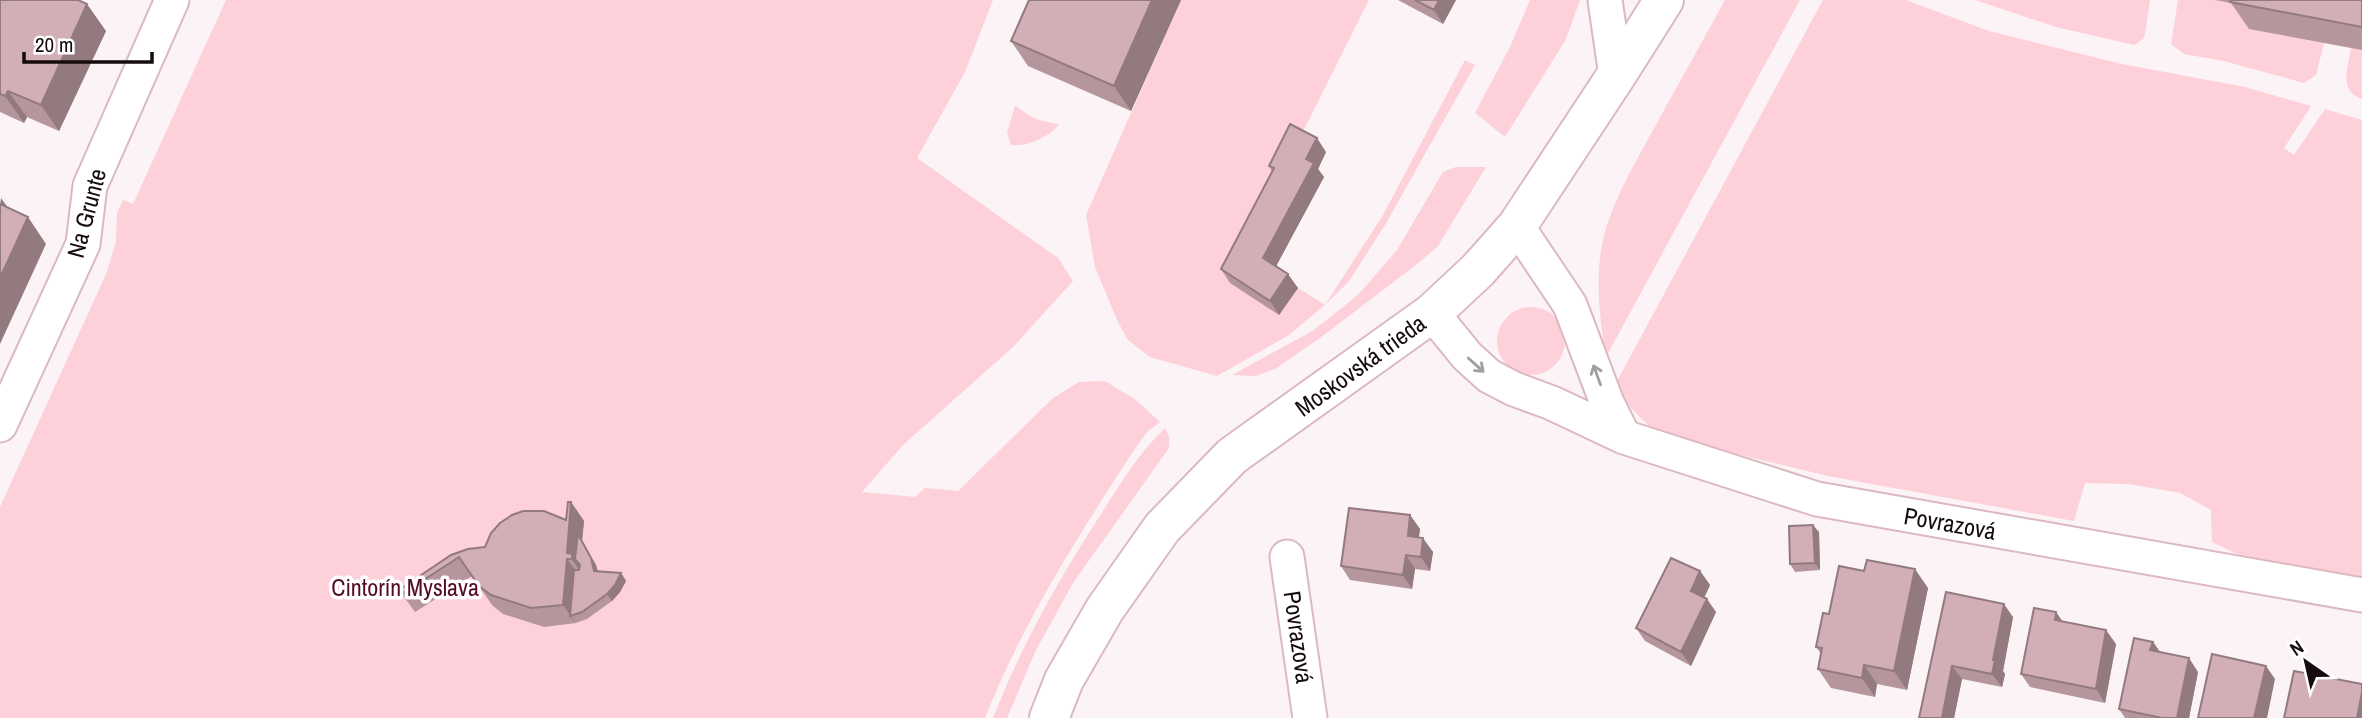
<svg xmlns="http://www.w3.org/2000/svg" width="2362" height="718" font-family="'Archivo Narrow',sans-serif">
	<rect width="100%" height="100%" fill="#fbf3f5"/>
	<!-- green -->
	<path fill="#fdd0da" d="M226 0H993L965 72 917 158 1058 258 1073 281 1013 347 903 445 862 492 915 497 925 488 958 491 1053 398 1079 382 1105 381 1136 400 1160 422 1147 432 1134 450C1078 536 1023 622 985 718H0V507L107 272 116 241 117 213 123 200 133 204Z
		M1181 0H1369L1279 179 1231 282 1279 314 1298 288 1325 305 1383 215 1465 60 1475 65 1385 225 1349 281 1325 305 1289 335 1217 376 1150 357 1128 340 1118 322 1095 267 1086 215Z
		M1530 0H1580L1565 41 1505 137 1475 113 1510 47Z
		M1725 0H1800L1606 357C1600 320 1595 282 1602 245 1610 205 1633 167 1652 132 1676 88 1701 44 1725 0Z
		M1823 0H1906L1989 31 2122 64 2245 87 2311 106 2284 148 2294 155 2325 109 2362 120V577L2237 554 2212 542 2211 510 2180 493 2129 484 2085 483 2074 521 1828 476 1716 449 1649 426 1629 406 1616 383Z
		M1975 0H2150L2145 34 2143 39 2134 45 2056 27Z
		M2178 0H2215L2253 7 2249 29 2324 43 2316 75 2304 83 2224 61 2184 54 2171 44Z
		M2351 48 2362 50V99C2338 91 2348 68 2351 48Z
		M1015 105C1030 118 1040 122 1059 124 1050 137 1026 147 1011 145L1007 133Z
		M1456 167H1486L1438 246 1416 265 1320 338 1275 369 1256 376 1232 375 1314 330 1359 294 1397 250 1443 172Z
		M1497 341a34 34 0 1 1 68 0a34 34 0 1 1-68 0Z
		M1165 428 1169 437V448L1073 583 1036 650 1007 718H993C1021 646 1059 579 1101 514 1120 484 1139 453 1165 428Z"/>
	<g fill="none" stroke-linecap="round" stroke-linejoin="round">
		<!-- minor casing -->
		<g stroke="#dcb9c0" stroke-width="37">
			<path id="minor" d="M1605 0 1616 76
				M1517 226 1570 305 1607 403 1624 437
				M1432 313 1467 356 1489 376 1514 389 1552 403 1624 437 1817 499 2362 595
				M0 425 83 244 90 186 172 0
				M1287 557 1310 718"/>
		</g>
		<!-- tertiary casing -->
		<g stroke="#dcb9c0" stroke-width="42">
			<path id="tertiary" d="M1049 718 1064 680 1105 609 1162 528 1232 456 1432 313 1478 270 1517 226 1616 76 1664 0"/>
		</g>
		<!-- minor -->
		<use href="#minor" stroke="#fff" stroke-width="33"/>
		<!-- tertiary -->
		<use href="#tertiary" stroke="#fff" stroke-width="38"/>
	</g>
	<!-- wall -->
	<path fill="#b5969d" d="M0 0 106 31 59 131 27 117 24 123 0 112Z
		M1029 0H1181L1131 111 1028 66 1011 41Z
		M1398 0H1456L1443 24Z
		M2215 0H2362V50L2249 29 2231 3Z
		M1326 152 1318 169 1324 177 1276 266 1298 288 1279 315 1230 283 1221 269 1272 171 1269 166Z
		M571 502 584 521 582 541 596 565 598 571 621 573 626 581 620 592 612 601 587 619 576 623 544 627 503 614 492 605 472 576 415 612 399 590 451 555 485 547 566 520Z
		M1410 515 1420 529 1419 537 1433 552 1430 571 1415 569 1412 589 1350 580 1341 566Z
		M1819 532 1820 570 1795 572 1790 564Z
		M1700 571 1710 585 1704 597 1716 612 1691 666 1645 641 1636 628Z
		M1928 588 1907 690 1877 684 1875 697 1831 688 1818 669 1821 654 1816 647 1829 614Z
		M1946 592 2013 617 2003 671 2005 674 2002 687 1962 679 1954 718Z
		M2063 621 2116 644 2105 703 2030 687 2021 674Z
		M2153 642 2160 652 2198 672 2189 718H2125L2119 709Z"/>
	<!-- shaded-wall -->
	<path fill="#937a7f" d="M1152 0H1181L1131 111 1114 86Z
		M1439 0H1456L1443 24 1434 10Z
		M87 4 106 31 59 131 41 105Z
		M8 91 27 117 24 123 5 96Z
		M1317 138 1326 152 1318 169 1324 177 1273 272 1263 258 1306 159Z
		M1 198 20 225 0 206Z
		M28 217 46 244 0 344V278Z
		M1288 274 1298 288 1279 315 1270 301Z
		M571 502 584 521 582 541 596 565 599 578 585 577 567 553Z
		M1410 515 1420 529 1417 549 1408 536Z
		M1813 525 1819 532 1820 570 1815 563Z
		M1423 538 1433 552 1430 571 1421 557Z
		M1406 555 1415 569 1412 589 1403 575Z
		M567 559 580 577 570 616 576 623 563 605Z
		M1915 569 1928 588 1907 690 1894 671Z
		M1700 571 1710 585 1701 605 1691 591Z
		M621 573 626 581 620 592 612 601 607 594Z
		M1707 599 1716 612 1691 666 1681 652Z
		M2004 604 2013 617 2003 671 2005 674 2002 687 1992 674 1993 660Z
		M2056 612 2066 626 2055 620Z
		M2106 630 2116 644 2105 703 2096 689Z
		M2153 642 2162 655 2150 650Z
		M2189 658 2198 672 2189 718H2177Z
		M1864 665 1877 684 1875 697 1862 678Z
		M1952 666 1962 679 1954 718H1942Z
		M2266 666 2275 679 2267 718H2254Z
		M2362 692V718H2357Z"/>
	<!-- building -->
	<path fill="#d2afb6" stroke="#937a7f" stroke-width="2" d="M0 0H78L87 4 41 105 8 91 5 96 0 94Z
		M1029 0H1152L1114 86 1011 41Z
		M1415 0H1439L1434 10Z
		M2231 0H2362V27L2230 2Z
		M1290 124 1317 138 1306 159 1314 163 1263 258 1288 274 1270 301 1221 269 1274 168 1269 166Z
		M0 204 28 217 0 278Z
		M568 502H571L567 553 572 554V559H567L563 605 531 608 491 595 479 586 459 557 402 594 399 590 451 555 468 549 485 547 491 533 500 523 512 515 523 511H544L566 520Z
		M1349 508 1410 515 1408 536 1423 538 1421 557 1406 555 1403 575 1341 566Z
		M1813 525 1815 563 1790 564 1789 526Z
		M578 534 591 558 594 571 621 573 615 585 607 594 582 612 570 616 574 570H579L580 565 575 559Z
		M1671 558 1700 571 1691 591 1707 599 1681 652 1636 628Z
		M1867 560 1915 569 1894 671 1864 665 1862 678 1818 669 1822 648 1816 647 1823 613 1829 614 1839 566 1864 571Z
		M1946 592 2004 604 1993 660H1995L1992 674 1952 666 1942 718H1919Z
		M2034 608 2056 612 2055 620 2106 630 2096 689 2021 674Z
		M2134 638 2153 642 2150 650 2189 658 2177 718H2162L2119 709Z
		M2212 654 2266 666 2254 718H2198Z
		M2294 671 2362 684V692L2357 718H2284Z"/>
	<!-- one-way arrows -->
	<defs><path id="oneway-shaft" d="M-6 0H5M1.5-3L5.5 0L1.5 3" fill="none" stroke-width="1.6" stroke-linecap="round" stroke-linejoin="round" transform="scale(1.75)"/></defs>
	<g stroke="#a29d9e">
		<use href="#oneway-shaft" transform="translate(1476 365) rotate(42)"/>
		<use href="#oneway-shaft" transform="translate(1597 375) rotate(-110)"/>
	</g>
	<g text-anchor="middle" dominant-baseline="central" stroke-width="7" stroke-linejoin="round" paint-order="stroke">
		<!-- street labels -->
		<g font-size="24" fill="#160b0d" stroke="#fff">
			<text transform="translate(86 213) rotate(-75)">Na Grunte</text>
			<text transform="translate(1360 365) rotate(-36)">Moskovská trieda</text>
			<text transform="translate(1950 523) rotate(10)">Povrazová</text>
			<text transform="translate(1299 637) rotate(82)">Povrazová</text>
		</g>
		<!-- park labels -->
		<g font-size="24" fill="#540c28" stroke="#fff">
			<text x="405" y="587">Cintorín Myslava</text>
		</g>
	</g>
	<!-- north arrow -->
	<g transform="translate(2306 662) rotate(326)" stroke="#ffffff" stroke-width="5" paint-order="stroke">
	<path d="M0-5L12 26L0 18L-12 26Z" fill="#160b0d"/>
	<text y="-10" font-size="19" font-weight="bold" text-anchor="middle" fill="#160b0d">N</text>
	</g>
	<!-- scale -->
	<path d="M24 52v10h128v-10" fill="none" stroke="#160b0d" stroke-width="3.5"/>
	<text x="35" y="52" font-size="21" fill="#160b0d" stroke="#ffffff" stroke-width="5" paint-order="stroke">20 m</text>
</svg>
